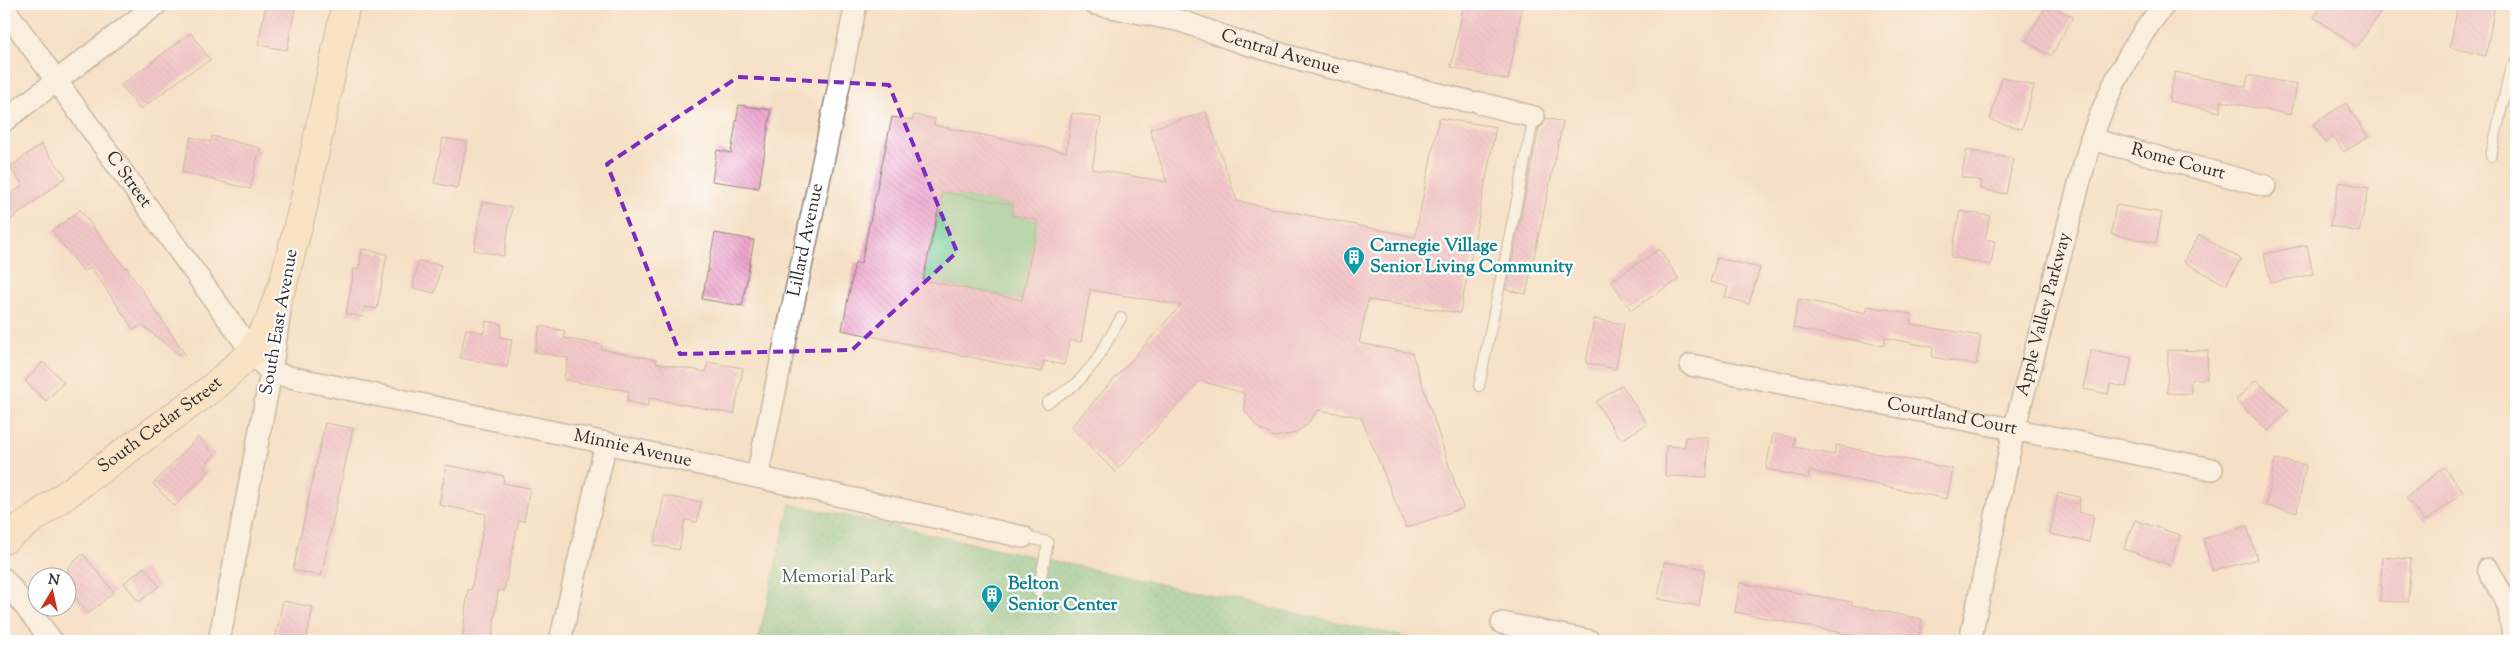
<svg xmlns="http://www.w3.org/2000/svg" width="2520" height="645" font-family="'Sorts Mill Goudy',serif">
	<defs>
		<pattern id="grass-dots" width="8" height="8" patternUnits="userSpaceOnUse" patternTransform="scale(1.25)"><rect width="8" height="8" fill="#71c98f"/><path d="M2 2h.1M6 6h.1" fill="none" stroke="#5da375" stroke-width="1.8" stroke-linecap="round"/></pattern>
		<pattern id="building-back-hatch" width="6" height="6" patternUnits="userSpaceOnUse" patternTransform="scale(1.25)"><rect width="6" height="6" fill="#eda4cc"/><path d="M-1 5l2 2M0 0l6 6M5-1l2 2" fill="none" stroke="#cb8daf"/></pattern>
	</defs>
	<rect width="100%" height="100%" fill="#fff"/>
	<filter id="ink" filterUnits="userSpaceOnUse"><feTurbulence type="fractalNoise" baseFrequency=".02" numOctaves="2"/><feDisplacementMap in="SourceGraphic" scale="10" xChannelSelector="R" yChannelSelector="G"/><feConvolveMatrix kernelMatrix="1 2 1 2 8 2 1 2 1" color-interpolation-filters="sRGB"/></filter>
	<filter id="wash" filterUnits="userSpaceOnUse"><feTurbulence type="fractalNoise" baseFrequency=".0096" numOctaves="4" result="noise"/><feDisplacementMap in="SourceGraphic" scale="20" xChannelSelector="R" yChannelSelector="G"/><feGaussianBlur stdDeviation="1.12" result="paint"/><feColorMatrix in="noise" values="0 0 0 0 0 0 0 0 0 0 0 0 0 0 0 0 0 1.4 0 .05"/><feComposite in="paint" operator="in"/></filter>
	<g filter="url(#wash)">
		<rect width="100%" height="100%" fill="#f5e0c5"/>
		<!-- grass -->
		<path fill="url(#grass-dots)" stroke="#4e7a5d" d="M790 504 1424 641H758Z"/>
		<!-- garden -->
		<path fill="#71c98f" stroke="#4e7a5d" d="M943 192 1013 205V215L1038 220 1022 300 923 280Z"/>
		<g id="blocks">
			<!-- building -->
			<path fill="url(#building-back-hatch)" fill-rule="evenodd" d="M266 4H296L287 50 258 45Z
				M1464 4H1523L1508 80 1451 67Z
				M2047 4 2073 17 2051 56 2026 41Z
				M2323 4H2386L2357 47 2314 17Z
				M2458 4H2495L2486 56 2450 47Z
				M191 33 210 60 186 75 140 110 121 85Z
				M2175 72 2246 87 2248 75 2297 85 2291 115 2222 101 2220 112 2169 101Z
				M2002 77 2034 86 2022 129 1990 120Z
				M2346 103 2368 137 2344 152 2334 137 2325 143 2313 124Z
				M739 105 771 110 759 188 712 181 717 150 731 153Z
				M1206 112 1237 201 1415 237 1439 118 1496 127 1460 313 1368 300 1359 343 1412 353 1463 508 1406 528 1361 417 1318 410 1307 425 1295 433 1275 437 1258 428 1245 411 1244 393 1200 381 1115 472 1071 427 1181 305 1090 290 1081 342 1070 340 1064 365 1044 361 1042 372 842 330 855 262 861 264 892 117 913 120 914 115 935 119 934 125 1066 152 1072 113 1101 118 1092 169 1167 182 1150 129ZM942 192 1013 205 1012 215 1038 220 1022 300 923 280Z
				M1546 118 1563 122 1526 294 1506 290 1539 128 1543 125Z
				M212 136 260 148 250 189 182 172 191 137 211 142Z
				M443 138 467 142 458 188 434 183Z
				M41 144 66 177 4 225V200L23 185 10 167Z
				M1967 150 2013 159 2006 194 1980 189 1982 181 1961 177Z
				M2339 182 2369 188 2359 232 2330 226Z
				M482 202 512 207 504 256 474 250Z
				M2116 205 2162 213 2156 243 2111 234Z
				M80 210 125 268 126 267 185 354 182 357 142 325 134 330 91 267 84 272 52 231Z
				M1960 211 1990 216 1985 239 1995 241 1991 265 1951 257Z
				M715 233 754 240 742 306 702 299Z
				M2199 235 2241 259 2226 285 2184 262Z
				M2307 245 2313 274 2271 283 2264 254Z
				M362 249 387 254 377 309 365 307 363 317 346 314 354 269H359Z
				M1659 249 1679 279 1631 310 1611 281Z
				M1717 258 1760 268 1749 304 1725 297 1728 287 1710 282Z
				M418 261 441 265 435 293 413 288Z
				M1799 299 1866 313 1868 306 1911 314 1910 324 1981 336 1976 365 1932 357 1933 347 1885 338 1884 346 1793 328Z
				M1594 319 1624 324 1616 369 1586 363Z
				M486 321 502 324 500 337 512 339 507 367 460 358 466 329 484 333Z
				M540 326 565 331 564 338 602 345 601 349 657 360 656 363 706 372 708 362 743 368 734 414 649 398 648 406 627 401 629 391 564 380 568 358 535 352Z
				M2091 350 2132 358 2126 387 2110 384 2108 394 2084 389Z
				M2168 350 2208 351 2207 379H2191V394L2167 393Z
				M43 362 64 382 46 401 25 381Z
				M2256 380 2288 410 2268 431 2236 400Z
				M1622 385 1647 424 1621 440 1596 402Z
				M325 423 353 428 321 576 293 570Z
				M1773 434 1795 438 1794 447 1834 455 1836 445 1953 469 1947 499 1810 471 1808 478 1766 469Z
				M198 437 215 454 203 467 208 472 175 506 153 484Z
				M1685 437H1708L1707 477 1665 476 1666 446 1685 447Z
				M2275 459 2306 465 2297 512 2266 506Z
				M446 465 504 476 503 483 530 488 524 521 519 520 504 591 498 590 492 641H462L468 589 471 590 486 514 439 505Z
				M2444 467 2463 492 2425 522 2406 498Z
				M2058 493 2080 497 2078 512 2094 515 2089 542 2050 534Z
				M664 496 701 502 697 522 685 520 679 550 654 545Z
				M2135 520 2180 535 2170 565 2124 549Z
				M2247 526 2257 559 2213 571 2203 539Z
				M83 554 114 592 88 614 68 589V567Z
				M2382 557 2411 559 2408 602 2380 601Z
				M1664 562 1705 569 1699 606 1658 599Z
				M144 567 159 586 139 602 124 583Z
				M1740 583 1852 602V605L1922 619 1918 641H1872V639L1735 612Z
				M283 601 313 607 306 641H275Z"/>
		</g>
	</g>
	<g filter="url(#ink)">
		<use href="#blocks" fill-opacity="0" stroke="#908678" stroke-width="1"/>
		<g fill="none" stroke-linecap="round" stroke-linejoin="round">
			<!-- lane casing -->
			<g stroke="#908678" stroke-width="12">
				<path id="lane" d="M2491 156 2510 70 2516 61
					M1479 386 1534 117
					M1047 403 1076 384 1096 361 1121 318
					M1023 537 1048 542 1038 592"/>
			</g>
			<!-- street casing -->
			<g stroke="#908678" stroke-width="24">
				<g id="street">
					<path id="s1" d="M1095 4 1181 21 1243 43 1320 65 1467 101"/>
					<path id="s2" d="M4 8 252 352 271 373 606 443 1023 537"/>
					<path d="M1480 103 1534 117"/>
					<path d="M4 121 157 4"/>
					<path id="s3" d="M2091 139 2265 186"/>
					<path id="s4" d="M1691 365 2212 469"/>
					<path id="s5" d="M757 477 856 4"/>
					<path d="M2488 569 2508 605 2514 641"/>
					<path d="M4 579 52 641"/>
					<path d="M1502 623 1590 641"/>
					<path d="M219 641 271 373 280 310"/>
					<path d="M560 641 606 443"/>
					<path id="s6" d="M1970 641 2014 430 2091 139C2109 90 2131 44 2165 4"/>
				</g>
			</g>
			<!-- secondary casing -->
			<g stroke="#908678" stroke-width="30">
				<g id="secondary">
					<path id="s7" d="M4 540 211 389 252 352 269 321 283 284 304 203 346 4"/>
				</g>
			</g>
			<!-- lane -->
			<use href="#lane" stroke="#fff" stroke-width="10"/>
			<!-- street -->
			<use href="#street" stroke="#fff" stroke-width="21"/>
			<!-- secondary -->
			<use href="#secondary" stroke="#fce6c4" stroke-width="28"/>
		</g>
	</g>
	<!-- marked area -->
	<path d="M0 0H2520V645H0ZM738 77 889 85 957 252 852 350 680 354 607 164Z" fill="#f5e0c5" fill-opacity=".55" fill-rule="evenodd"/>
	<path fill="none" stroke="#7b2cbf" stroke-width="4" stroke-dasharray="10 6" stroke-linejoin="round" d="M738 77 889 85 957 252 852 350 680 354 607 164Z"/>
	<!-- icons -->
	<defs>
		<g id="building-pin" transform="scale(1.125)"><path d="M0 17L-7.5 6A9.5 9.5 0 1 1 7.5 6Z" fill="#0f9aa8" stroke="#fff"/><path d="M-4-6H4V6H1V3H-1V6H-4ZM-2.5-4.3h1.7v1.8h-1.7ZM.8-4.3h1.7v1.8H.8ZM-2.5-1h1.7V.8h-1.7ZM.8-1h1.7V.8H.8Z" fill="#fff"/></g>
	</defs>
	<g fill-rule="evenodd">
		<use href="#building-pin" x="1354" y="257"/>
		<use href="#building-pin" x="992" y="595"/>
	</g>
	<g text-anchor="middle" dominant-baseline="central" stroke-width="4.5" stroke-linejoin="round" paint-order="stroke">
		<!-- street labels -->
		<g font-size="18" fill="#2b2b2b" stroke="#fff">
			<text stroke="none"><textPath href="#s1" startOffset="192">Central Avenue</textPath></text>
			<text stroke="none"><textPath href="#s3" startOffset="90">Rome Court</textPath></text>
			<text stroke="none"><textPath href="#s2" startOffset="212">C Street</textPath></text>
			<text stroke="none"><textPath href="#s5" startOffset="242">Lillard Avenue</textPath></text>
			<text stroke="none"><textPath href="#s6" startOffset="335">Apple Valley Parkway</textPath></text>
			<text transform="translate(280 322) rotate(-80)">South East Avenue</text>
			<text stroke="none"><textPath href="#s4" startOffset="266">Courtland Court</textPath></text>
			<text stroke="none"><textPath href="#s7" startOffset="194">South Cedar Street</textPath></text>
			<text stroke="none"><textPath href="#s2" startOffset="822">Minnie Avenue</textPath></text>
		</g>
		<!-- culture labels -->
		<g font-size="18" font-weight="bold" fill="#0d838f" stroke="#fff" text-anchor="start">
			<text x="1370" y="247">Carnegie Village<tspan x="1370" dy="21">Senior Living Community</tspan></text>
			<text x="1008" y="585">Belton<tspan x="1008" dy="21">Senior Center</tspan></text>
		</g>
		<!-- park labels -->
		<g font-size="18" fill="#44624e" stroke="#fff">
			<text x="838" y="578">Memorial Park</text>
		</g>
	</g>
	<!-- margin -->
	<rect width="2520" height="645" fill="none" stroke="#fff" stroke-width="20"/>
	<!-- north arrow -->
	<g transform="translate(52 592) rotate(9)"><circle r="24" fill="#ffffff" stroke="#aaaaaa"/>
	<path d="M0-4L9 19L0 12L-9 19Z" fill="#c8321e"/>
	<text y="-8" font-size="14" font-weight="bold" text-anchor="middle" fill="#2b2b2b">N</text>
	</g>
</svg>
